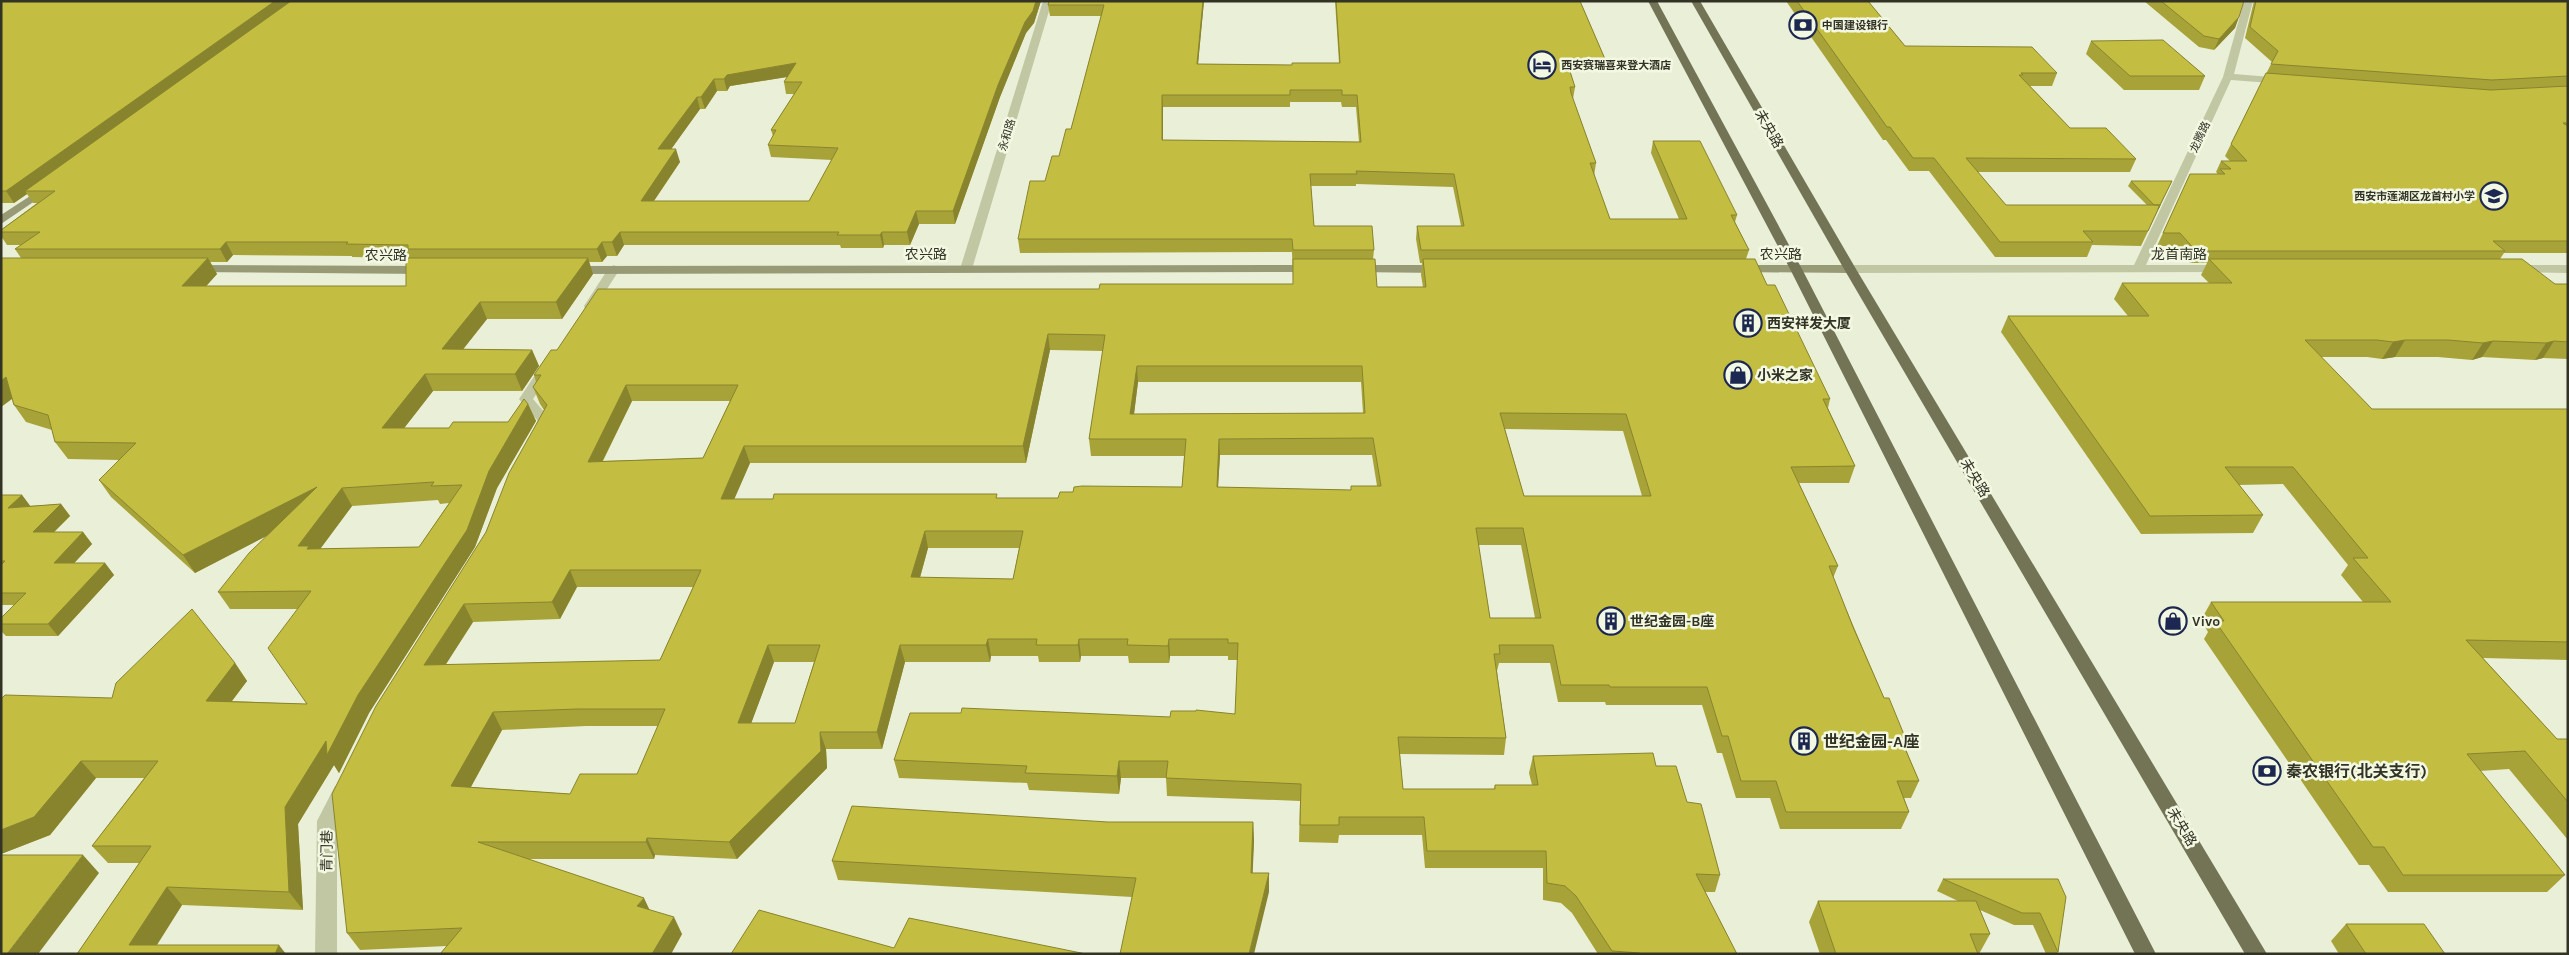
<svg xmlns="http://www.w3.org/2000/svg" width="2569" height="955" font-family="Karla,'Noto Sans SC',sans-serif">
	<rect width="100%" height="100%" fill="#eaf0d7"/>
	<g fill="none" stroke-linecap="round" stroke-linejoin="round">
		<!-- street -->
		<path fill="#c1c7a3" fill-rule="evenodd" d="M1043 1H1052L972 269 970 272H962L960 269Z
			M2244 1H2253L2234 74 2284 78 2289 81 2284 84 2231 80 2146 265H2224L2230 269 2228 272 1850 273 1844 269 1850 265H2134L2223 77Z
			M614 265 620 269 596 306 595 309H585L584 306 608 269Z
			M2517 265H2568V273L2513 272 2511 269Z
			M544 368 551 372 533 399 552 421 544 435 539 436 532 432 538 421 519 399 539 369Z
			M342 783 349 786 351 791 337 821V954H315L317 821 335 786Z"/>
		<!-- secondary -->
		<path fill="#989a75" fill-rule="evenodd" d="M47 185 51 186V190L1 224V215Z
			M195 265 425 266 431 270 425 274 191 272 189 269 191 266Z
			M1312 265 1318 269 1316 272 573 274 567 270 573 266Z
			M1355 265H1442L1448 269 1442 273 1351 272 1349 269Z
			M1740 265H1850L1856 269 1850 273 1736 272 1734 269Z"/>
		<!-- primary -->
		<path fill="#737456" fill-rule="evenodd" d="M1648 1H1657L1802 269 2156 954H2135L1790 269Z
			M1691 1H1700L1856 269 2267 954H2245L1844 269Z"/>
	</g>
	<!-- wall -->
	<path fill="#a8a338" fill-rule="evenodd" d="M1 1H1041L1034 23 1026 33 1000 97 955 224H919L910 245H884L883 248H841L840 245H624L617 256H607L602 262H589L593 274 562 319H487L463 349 532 350 539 366 522 391H433L404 428H449L508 422 528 404 536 421 497 488 475 547 369 713 339 773 334 765 298 824 303 910 182 905 157 945 77 954 139 863H108L92 846 144 778H96L50 835 1 854V699L112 698 235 663 247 681 232 701 306 704 298 609H230L218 592 268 535 195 573 111 497 99 480 119 460 68 459 55 442 52 430 26 422 14 405 12 399 1 407V258H21L15 249 21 245H7L1 236V230L37 203H33L27 194 14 203H1ZM787 77 784 82 786 94H794L771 130 773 136 768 145 771 157 832 160 809 201H654L680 162 671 149 700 109H705L717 91H727L730 86ZM233 255 352 256V257L406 258V286H206L217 274 210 262H227ZM438 500 440 504 449 503 419 547 320 549 352 506Z
		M1204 1 1198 64 1292 65 1339 63 1335 1H1580L1605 59 1603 71H1570L1575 87 1573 99 1596 163 1594 176 1610 219H1679L1651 153 1653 141 1737 215 1735 222 1749 250 1746 259 1767 285 1830 399 1828 408 1855 466 1849 483H1799L1838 566 1833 578 1884 698 1905 737 1903 742 1919 781 1911 798H1904L1909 812 1901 829H1780L1770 798H1736L1722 753H1717L1702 705H1606L1605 702H1558L1550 663H1499L1497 671 1506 738 1504 755 1400 754 1403 789H1494L1495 785H1532L1529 773 1533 756 1656 766 1687 802 1720 875 1715 892H1705L1737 954H1598L1572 913 1561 903 1543 900V868H1425L1422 835H1339L1338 843 1299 842 1300 801 1167 796 1166 778H1121L1119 794 1029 790 1027 783 899 778 894 760 1170 717 1235 714 1238 660H1228V656H1170L1169 663H1129L1128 656H1081L1080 662H1039L1038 656H991L990 662H905L882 749H826L827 768 737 859 655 855 654 859H528L650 910 682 934 671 954H440L447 946 360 950 347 933 486 532 544 410 540 404 533 387 536 382 534 375 557 350 1099 289 1293 284 1292 252 1020 253 1018 239 1045 181 1059 156 1071 129 1101 16H1050L1048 5ZM1290 102H1341L1342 107H1356L1359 142 1163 140V107H1290ZM1356 184 1453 187 1461 226H1417L1416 239 1420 263H1422L1421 275 1423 287H1377L1373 259 1374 250 1314 226 1311 186H1356ZM1050 350 1103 351 1089 439 1091 456H1184L1182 487 1073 492 1058 498 734 499 750 463H1026ZM1138 382H1361L1363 413 1134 414ZM632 401H730L703 458 603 461ZM1505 429 1623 431 1642 496H1524ZM1220 455H1372L1377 486 1351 490 1218 487ZM1478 545H1521L1535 618H1490ZM928 548H1019L1013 579 920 578ZM577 587H693L660 660 445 665 473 622 560 619ZM774 662H814L795 723H751ZM586 726H658L637 774 570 794 471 787 502 730Z
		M1786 1H1868L1905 46 2057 73 2052 86H2030L2070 128 2136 159 2130 172H1977L2006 205H2147L2128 186 2131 181H2172L2141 246 2092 245 2087 257H1995L1929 171H1909L1886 140H1883Z
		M2144 1H2244L2235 28 2214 50 2199 47Z
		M2254 1H2568V253H2504L2500 259 2555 284H2568V359L2543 358 2535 360 2482 357 2472 360 2438 357H2395L2382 359 2367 357H2321L2372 409H2568V660L2483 658 2557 739H2568V840L2509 769 2480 771 2565 875 2547 892H2388L2369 865H2359L2204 639 2208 632 2201 620 2211 602H2363L2341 575 2348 565 2283 484 2239 485 2263 515 2253 533 2141 534 2001 332 2008 316H2128L2114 299 2122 283H2209L2201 275 2207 263H2190L2174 246H2157L2190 174H2218L2216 172 2221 161H2230L2225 156 2272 62 2245 38Z
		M2091 41 2205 76 2199 90H2124L2086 54Z
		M1 495H22L30 506 61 504 70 516 54 532H83L92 544 74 563H105L114 575 58 636H6L1 631V618L14 605H1Z
		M1108 822H1253L1254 841 1252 873H1269V892L1132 897 838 880 832 861Z
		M1943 879H2058V952L2057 954H2046L2033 925H2014L1980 910 1990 934 1979 954H1820L1809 922 1818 901H1958L1937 891Z
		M2346 924 2445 954H2339L2331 941Z"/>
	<!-- shaded-wall -->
	<path fill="#88842e" d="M275 1H295L25 191 27 194 14 203 6 191Z
		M1036 1H1041L1034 23 1026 33 1000 97 955 224 953 211 998 85 1025 22Z
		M1203 1H1204L1197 75V64Z
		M2239 17 2235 28 2214 50 2219 39Z
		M796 63 799 75 730 86 727 91 724 79 727 75Z
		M714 79 717 91 705 109 701 97Z
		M1162 95 1163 107V153L1162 140Z
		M697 97 700 109 662 162 658 149Z
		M676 149 680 162 645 214 641 201Z
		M916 211 919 224 910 245 907 232Z
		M620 232 624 245 617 256 612 242Z
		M882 232 884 245 883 248 880 235Z
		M226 242 233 255 227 262 220 249Z
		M602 242 607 256 602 262 597 249Z
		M208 258 217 274 192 302 182 286Z
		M588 258 593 274 562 319 556 302Z
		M480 302 487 319 450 366 442 349Z
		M1048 334 1050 350 1026 463 1023 446Z
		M2405 340 2395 357 2382 359 2393 342Z
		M2493 341 2482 357 2472 360 2483 343Z
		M2554 341 2543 358 2535 360 2546 343Z
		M532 350 539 366 522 391 515 374Z
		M1137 366 1138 382 1132 430 1130 414Z
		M425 374 433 391 391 445 382 428Z
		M6 377 18 394 1 407V381Z
		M626 385 632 401 594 478 588 462Z
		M528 404 536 421 497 488 475 547 369 713 339 773 334 765 298 824 303 910 289 892 285 807 326 741 358 695Z
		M1219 439 1220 455 1217 504V487Z
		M744 446 750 463 727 516 721 499Z
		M317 487 327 505 195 573 183 555Z
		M342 488 352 506 315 556 298 546Z
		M22 495 31 507 8 508Z
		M61 504 70 516 42 544 33 532Z
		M925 531 928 548 915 595 911 577Z
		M83 532 92 544 63 575 54 563Z
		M105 563 114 575 58 636 48 624Z
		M570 570 577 587 560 619 552 602Z
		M464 604 473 622 434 683 424 665Z
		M988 639 991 656 990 662 986 645Z
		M1079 639 1081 656 1080 662 1078 645Z
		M1169 639 1170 656 1169 663 1168 646Z
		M768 645 774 662 745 740 738 723Z
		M900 645 905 662 882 749 877 732Z
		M235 663 247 681 219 718 206 701Z
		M493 712 502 730 462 803 451 786Z
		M820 732 826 749 827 768 737 859 729 842Z
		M81 761 96 778 50 835 1 854V830Z
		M1119 761 1121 778 1119 794 1117 776Z
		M1253 822 1254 841 1252 891 1251 873Z
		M647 838 655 855 654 859 646 842Z
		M83 855 99 873 38 954H7Z
		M1269 873V892L1254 954H1249Z
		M167 887 182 905 151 954 129 945Z
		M644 898 652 915 637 906Z
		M674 917 682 934 671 954H652Z
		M279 945 286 954H275Z"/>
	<!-- building -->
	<path fill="#c3bd41" stroke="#88842e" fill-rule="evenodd" d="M1 1H275L6 191H1Z
		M291 1H1036L1033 11 1025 22 998 85 953 211H916L907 232H882L880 235H837L839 232H620L612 242H602L597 249H408V245L346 244 348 242H226L220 249H15L40 232H1V230L55 191H25ZM796 63 784 82H802L771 130H776L768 145 838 148 809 201H641L676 149H658L697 97H701L714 79H724L727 75Z
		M1049 1H1203L1197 64 1292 65V63H1340L1336 1H1580L1605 59H1566L1575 87H1570L1571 93 1596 163H1590L1610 219H1687L1653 141H1700L1737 215H1731L1749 250H1421L1417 226H1464L1454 174 1356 171 1357 174H1310L1314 226H1372L1374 250H1293L1292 239H1018L1030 181H1045L1052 156H1059L1066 129H1071L1104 5H1048ZM1290 90H1342V95H1357L1361 142 1162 140V95H1290Z
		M1797 1H1868L1905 46 2032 47 2057 73H2021L2023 75H2019L2070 128H2106L2136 159 1966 158 2006 205H2160L2148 231H2083L2093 242H2000L1934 158H1913L1890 127H1887Z
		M2161 1H2244L2239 17 2219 39 2204 36Z
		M2256 1H2568V76L2492 80 2271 64 2278 51 2250 27Z
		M2163 40 2205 76H2130L2091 41Z
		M2266 73 2491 90 2568 86V123H2563L2568 126V241H2493L2505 251H2196L2180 233H2163L2190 174H2225L2220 169H2231L2221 161H2247L2231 144Z
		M2131 181H2172L2158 209 2160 205H2154Z
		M1 258H208L182 286H406V258H588L556 302H480L442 349 532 350 515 374H425L382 428H449L453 422H508L524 399 528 404 489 471 467 530 358 695 327 755 326 741 285 807 289 892 167 887 129 945H279L275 954H77L151 846H92L158 761H81L34 817 1 830V699L5 695 112 698 116 683 192 609 235 663 206 701 307 704 268 648 311 591 218 592 249 553 317 487 183 555 99 480 136 443 55 442 48 415 14 405 6 377 1 381ZM434 482 431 486 462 485 419 547 307 549 309 546H298L342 488Z
		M1293 259H1375L1377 287H1426L1423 259H1755L1767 285H1775L1830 399H1823L1855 466 1791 467 1838 566H1829L1853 627 1884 698H1889L1905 737H1900L1919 781H1897L1909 812H1786L1776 781H1741L1728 736H1722L1707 687H1610L1609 685H1561L1553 645H1499L1500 654H1494L1506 738 1398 737 1403 789H1495V785H1538L1533 756 1653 753 1656 766H1676L1687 802 1701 804 1720 875 1696 874 1737 954H1641L1640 953 1612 951 1576 896 1565 886 1547 883 1546 851H1427L1424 817H1339V825H1300L1301 784 1166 778 1168 761H1119L1117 776 1025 773 1027 766 894 760 910 713H961L962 708 1170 717 1171 711H1196V710L1235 714 1238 643H1228V639H1169L1168 646 1127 645 1128 639H1079L1078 645H1036L1037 639H988L986 645H900L877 732H820L821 751 729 842 647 838 646 842H478L644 898 637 906 674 917 652 954H440L462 928 347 933 332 794 376 706 486 532 509 473 547 405 533 387 541 375H534L551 350H557L598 289H1099L1100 284H1293ZM1048 334 1105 335 1089 439H1186L1182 487 1082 486 1074 487 1073 492H1060L1058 498H996L997 494H774L773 499H721L744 446H1023ZM1137 366H1362L1365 413 1130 414ZM626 385H738L703 458 588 462ZM1500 413 1626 414 1651 496H1524ZM1373 438 1381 486H1351V490L1217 487 1219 439ZM1476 528H1523L1541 618H1490ZM925 531H1023L1013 579 911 577ZM570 570H701L660 660 424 665 464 604 552 602ZM768 645H820L795 723H738ZM578 709H665L637 774H580L570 794 451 786 493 712Z
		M2209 259H2522L2555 284H2568V342L2554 341 2546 343 2493 341 2483 343 2448 340H2405L2393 342 2377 340H2305L2372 409H2568V642L2466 640 2557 739H2568V802L2525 751 2467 754 2565 875H2403L2384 847H2373L2215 621H2224L2211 602H2391L2353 558H2368L2293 467H2225L2263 515 2150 516 2008 316H2149L2122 283H2232Z
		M1 495H22L8 508 61 504 33 532H83L54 563H105L48 624H1V618L26 593H1V565L5 561H1Z
		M852 806 1108 822H1253L1251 873H1269L1249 954H1120L1136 878 832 861Z
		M1 855H83L7 954H1Z
		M1943 879H2058L2066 897 2058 952 2040 913H2022Z
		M1818 901H1976L1990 934H1970L1978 954H1836Z
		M759 910 894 948 909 918 1086 954H731Z
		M2346 924H2424L2445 954H2366Z"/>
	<!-- icons -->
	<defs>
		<g id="bank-ring" transform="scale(1.4375)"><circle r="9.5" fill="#f3f8e2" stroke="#1c2852" stroke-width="1.5"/><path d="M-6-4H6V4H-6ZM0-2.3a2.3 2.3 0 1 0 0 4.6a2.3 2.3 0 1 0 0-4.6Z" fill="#1c2852"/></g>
		<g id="hotel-ring" transform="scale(1.4375)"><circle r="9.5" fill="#f3f8e2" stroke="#1c2852" stroke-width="1.5"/><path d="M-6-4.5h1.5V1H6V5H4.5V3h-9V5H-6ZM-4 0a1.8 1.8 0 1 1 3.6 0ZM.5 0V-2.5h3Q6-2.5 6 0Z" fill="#1c2852"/></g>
		<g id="school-ring" transform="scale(1.4375)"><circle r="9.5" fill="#f3f8e2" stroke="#1c2852" stroke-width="1.5"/><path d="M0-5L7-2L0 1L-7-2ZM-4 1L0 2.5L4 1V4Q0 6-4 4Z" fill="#1c2852"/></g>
		<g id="building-ring" transform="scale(1.4375)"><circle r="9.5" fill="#f3f8e2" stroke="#1c2852" stroke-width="1.5"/><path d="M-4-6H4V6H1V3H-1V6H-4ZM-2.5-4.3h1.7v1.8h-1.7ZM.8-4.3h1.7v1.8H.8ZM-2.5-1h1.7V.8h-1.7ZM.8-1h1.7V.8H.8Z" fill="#1c2852"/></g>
		<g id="shop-ring" transform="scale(1.4375)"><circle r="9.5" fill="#f3f8e2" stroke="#1c2852" stroke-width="1.5"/><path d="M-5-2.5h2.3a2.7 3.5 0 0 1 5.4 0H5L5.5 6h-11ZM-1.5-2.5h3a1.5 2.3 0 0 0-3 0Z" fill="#1c2852"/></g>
	</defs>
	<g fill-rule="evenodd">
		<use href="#bank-ring" x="1803" y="25"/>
		<use href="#hotel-ring" x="1542" y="65"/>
		<use href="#school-ring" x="2494" y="196"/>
		<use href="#building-ring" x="1748" y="323"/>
		<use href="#shop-ring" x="1738" y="375"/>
		<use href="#building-ring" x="1611" y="621"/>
		<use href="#shop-ring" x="2173" y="621"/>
		<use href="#building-ring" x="1804" y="741"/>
		<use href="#bank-ring" x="2267" y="771"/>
	</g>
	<g text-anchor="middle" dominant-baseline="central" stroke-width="5" stroke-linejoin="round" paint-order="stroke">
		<!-- far-poi labels -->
		<g font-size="11" font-weight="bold" fill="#323225" stroke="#f3f8e2" text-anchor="start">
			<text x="1822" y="25">中国建设银行</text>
			<text x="1561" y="65">西安赛瑞喜来登大酒店</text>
			<text x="2475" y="196" text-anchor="end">西安市莲湖区龙首村小学</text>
		</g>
		<!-- far-street labels -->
		<g font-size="11" fill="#323225" stroke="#f3f8e2">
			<text transform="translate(1007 135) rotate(-73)">永和路</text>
			<text transform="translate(2200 137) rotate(-65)">龙腾路</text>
		</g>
		<!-- street labels -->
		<g font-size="14" fill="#323225" stroke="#f3f8e2">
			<text transform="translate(1769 129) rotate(60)">未央路</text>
			<text x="926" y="254">农兴路</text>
			<text x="1781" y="254">农兴路</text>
			<text x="2179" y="254">龙首南路</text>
			<text x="386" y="255">农兴路</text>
			<text transform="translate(1975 478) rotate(59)">未央路</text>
			<text transform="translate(2182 827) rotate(59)">未央路</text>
			<text transform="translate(327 851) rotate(-89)">青门巷</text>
		</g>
		<!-- poi labels -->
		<g font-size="14" font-weight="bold" fill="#323225" stroke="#f3f8e2" text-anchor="start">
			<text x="1767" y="323">西安祥发大厦</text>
			<text x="1757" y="375">小米之家</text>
			<text x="1630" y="621">世纪金园-B座</text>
			<text x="2192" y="621">Vivo</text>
		</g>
		<!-- near-poi labels -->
		<g font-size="16" font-weight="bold" fill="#323225" stroke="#f3f8e2" text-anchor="start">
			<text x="1823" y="741">世纪金园-A座</text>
			<text x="2286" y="771">秦农银行(北关支行)</text>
		</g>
	</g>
	<!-- border -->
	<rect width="2569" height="955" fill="none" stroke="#323225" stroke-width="5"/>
</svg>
